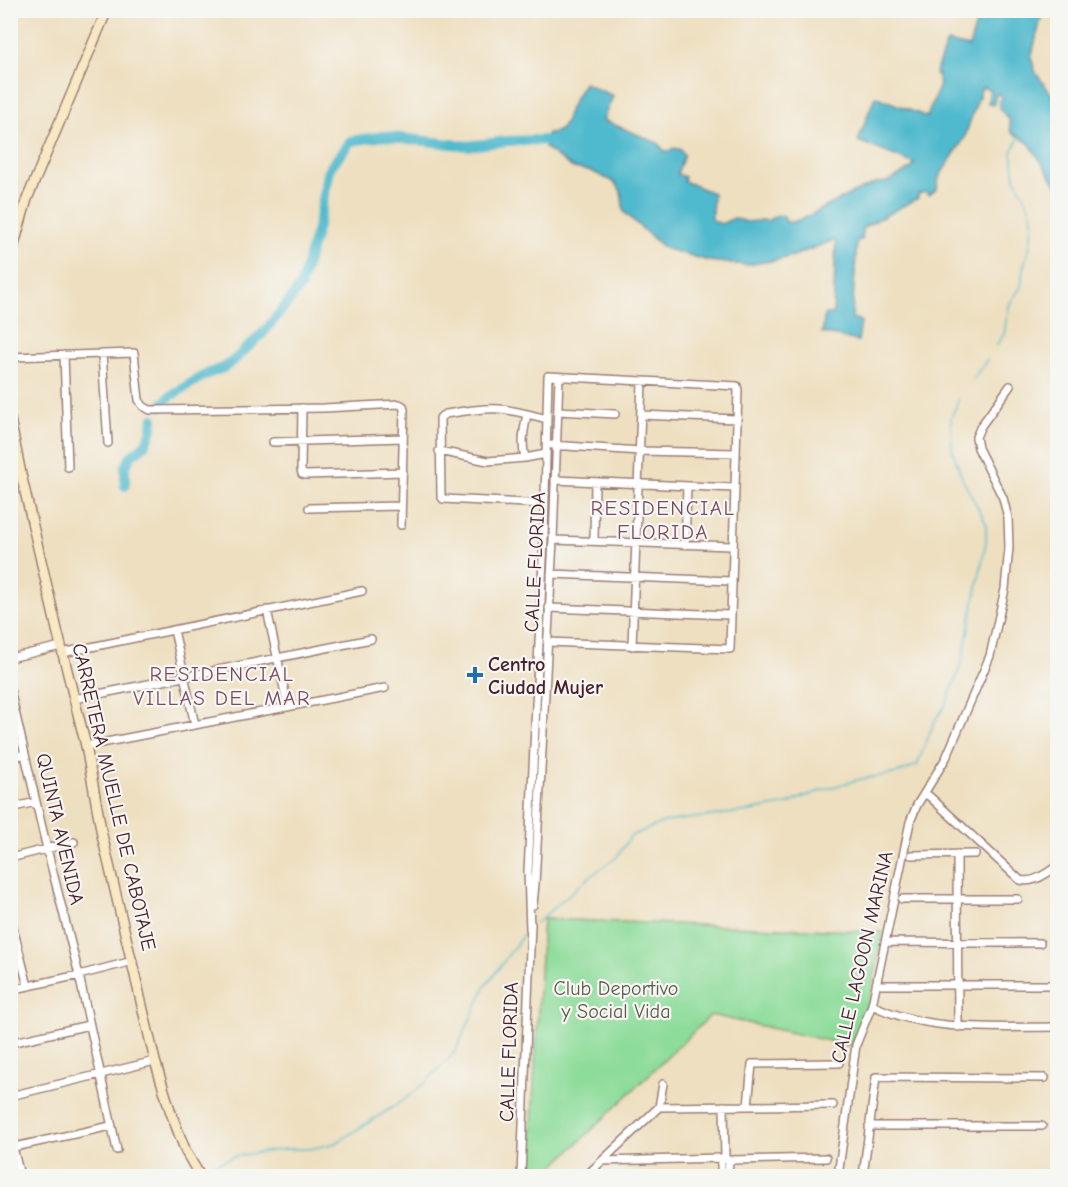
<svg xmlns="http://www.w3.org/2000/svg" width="1068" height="1187" font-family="'Comic Neue',sans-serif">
	<rect width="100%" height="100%" fill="#f6f6f2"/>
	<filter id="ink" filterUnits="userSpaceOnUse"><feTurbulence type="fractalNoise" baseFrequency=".0167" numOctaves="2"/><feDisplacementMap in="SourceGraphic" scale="12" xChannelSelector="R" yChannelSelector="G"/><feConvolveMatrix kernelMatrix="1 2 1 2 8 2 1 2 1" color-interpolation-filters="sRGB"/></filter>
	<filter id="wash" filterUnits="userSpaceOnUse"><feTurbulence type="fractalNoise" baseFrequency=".008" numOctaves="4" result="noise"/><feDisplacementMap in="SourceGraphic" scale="24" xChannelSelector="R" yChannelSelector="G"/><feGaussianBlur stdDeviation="1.35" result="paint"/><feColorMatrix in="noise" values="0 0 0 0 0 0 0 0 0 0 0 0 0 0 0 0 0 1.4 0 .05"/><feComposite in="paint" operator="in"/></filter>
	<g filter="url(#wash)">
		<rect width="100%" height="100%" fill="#eedfc0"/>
		<!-- green -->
		<path fill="#8ddc9a" stroke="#6c7e62" stroke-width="1.5" d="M543 919 883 932 868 1009 852 1046 711 1015 550 1170V1176H529Z"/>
		<!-- water -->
		<path fill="#50b9cd" stroke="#4d6c7c" stroke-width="1.5" d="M969 11H1043L1031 58 1036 73 1057 102V186L1029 143 1011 132 1009 119 999 108 1001 95 996 94 994 105 988 103 990 90 982 87 964 139 939 177 937 189 929 195 925 192 918 194V198L862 228 863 231 862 240H857L852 318 861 321 858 341 822 333 825 314H833L836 243 834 240 793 256 777 260 746 265 709 261 664 248 624 212 621 191 617 185 612 181 591 171 573 168 545 148 547 133C567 134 565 117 572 104 575 97 580 90 584 83L613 96 603 120 658 143 665 152H667L674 148 681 150 684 155 677 174 685 177 684 181 713 193 712 220 721 224 734 218 747 222 763 220 767 221C772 218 778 214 784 216L786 222H793L807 217 850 194 876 183 887 182 913 167 915 164 858 141 875 96 927 117 940 84 938 76 935 74 947 42 969 47 978 18 973 16Z"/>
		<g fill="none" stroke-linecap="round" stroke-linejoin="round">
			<!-- stream -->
			<path stroke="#50b9cd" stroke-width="1.5" d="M996 346 1004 334 1006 321 1010 303 1021 287 1023 268 1031 242 1032 218 1027 201 1015 178 1012 152 1020 136
				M973 379 987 360
				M536 923 588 878 616 858 631 836 664 822 749 811 788 804 803 797 829 788 861 779 898 773 917 765 934 722 945 706 962 663 986 542V523L962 478 952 449 951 418 959 398
				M205 1168 235 1156 286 1149H310L336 1143 404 1100 425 1083 455 1052 485 987 523 935
				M187 1176 191 1175"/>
			<!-- river -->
			<path stroke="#50b9cd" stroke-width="10" d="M161 406 169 397 193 382 207 374 225 367 232 362 265 331 300 287 318 226 329 169 351 141 384 136 468 146 507 141 544 140 561 144
				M125 486V467L131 456 144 446 151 433 153 419"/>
		</g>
	</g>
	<g filter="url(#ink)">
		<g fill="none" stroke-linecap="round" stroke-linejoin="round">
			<!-- street casing -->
			<g stroke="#9c7f76" stroke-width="10">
				<path id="street" d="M102 354 108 443
					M64 355 68 467
					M10 357 134 353 139 400 143 406 150 410 324 408 399 404 403 406 404 410 401 525
					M302 408 301 470 302 474 306 475 403 472
					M558 411 615 414
					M641 415 736 419
					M273 442 403 438
					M552 445 640 451 736 453
					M439 451 488 461 525 458 546 454
					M525 458C521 442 524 430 527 414
					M10 476 21 474
					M555 480 734 488
					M545 504 443 499 441 496 440 418 442 416 446 414C464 411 481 408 499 409 515 410 532 415 547 419
					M309 508 401 506
					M553 540 732 546
					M594 541 595 482
					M685 545 687 486
					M551 574 731 581
					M549 608 730 615
					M267 610 288 707
					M174 630 195 725
					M632 646 642 382
					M62 653 362 591
					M10 658 61 646
					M10 690 47 849 79 975 117 1150
					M74 699 371 639
					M86 746 385 688
					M10 758 25 754
					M925 794 929 796 1020 880C1034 884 1046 873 1058 866
					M10 808 36 802
					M957 854 958 1027
					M911 855 975 854
					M10 858 74 842
					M902 899H1018
					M533 905 535 884 553 540 559 377
					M10 916 28 986
					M530 929 528 872 544 538 548 376 737 386 738 390 730 649 547 642
					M885 942 1040 943
					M881 985H1058
					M10 990 79 975 133 961
					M872 1005C930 1033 994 1027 1058 1027
					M10 1043 89 1025
					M10 1096 155 1061
					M724 1106 725 1159
					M748 1106 752 1064 839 1063
					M659 1107 833 1105
					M869 1126H1042
					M10 1135 20 1176
					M10 1148 111 1126
					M602 1161 721 1158 729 1160 826 1158
					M521 1176 531 924
					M586 1176 659 1107 663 1084
					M721 1176V1158
					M728 1176 729 1160
					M838 1176 856 1045 872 1005 910 822 917 805 946 758 990 656 1005 589 1009 547 1008 518 1003 498 978 448 976 437 981 426 1010 386
					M863 1176 876 1077 1045 1078"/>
			</g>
			<!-- secondary casing -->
			<g stroke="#9c7f76" stroke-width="12">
				<path id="secondary" d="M10 263 15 241 27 199 107 10
					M10 419 21 474 58 634 86 746 102 835 155 1061 171 1113 186 1152 200 1176"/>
			</g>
			<!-- street -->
			<use href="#street" stroke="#fff" stroke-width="7"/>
			<!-- secondary -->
			<use href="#secondary" stroke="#f8e8c3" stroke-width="9"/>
		</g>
	</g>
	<!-- markers -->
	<path fill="#1f6fb2" stroke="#f6f6f2" stroke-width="2" d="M472 666h6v6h6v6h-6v6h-6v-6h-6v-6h6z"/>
	<g text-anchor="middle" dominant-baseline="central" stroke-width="4.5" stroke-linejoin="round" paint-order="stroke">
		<!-- street labels -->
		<g font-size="20" fill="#4a1f2b" stroke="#f6f6f2">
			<text transform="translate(535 562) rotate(-87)">CALLE FLORIDA</text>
			<text transform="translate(114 797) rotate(77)">CARRETERA MUELLE DE CABOTAJE</text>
			<text transform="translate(60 829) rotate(77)">QUINTA AVENIDA</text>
			<text transform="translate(862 957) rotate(-77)">CALLE LAGOON MARINA</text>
			<text transform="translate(509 1052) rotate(-88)">CALLE FLORIDA</text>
		</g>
		<!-- poi labels -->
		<g font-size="20" font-weight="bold" fill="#4a1f2b" stroke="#f6f6f2" text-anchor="start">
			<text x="488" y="664">Centro<tspan x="488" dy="23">Ciudad Mujer</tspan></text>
		</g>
		<!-- park labels -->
		<g font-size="20" fill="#5e584c" stroke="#f6f6f2">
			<text x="616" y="988">Club Deportivo<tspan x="616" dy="23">y Social Vida</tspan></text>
		</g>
		<!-- neighbourhood labels -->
		<g font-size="21" letter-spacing="1.5" fill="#7b4b62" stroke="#f6f6f2">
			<text x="663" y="508">RESIDENCIAL<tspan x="663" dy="24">FLORIDA</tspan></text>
			<text x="222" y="674">RESIDENCIAL<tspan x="222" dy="24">VILLAS DEL MAR</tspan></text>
		</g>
	</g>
	<!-- margin -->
	<rect width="1068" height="1187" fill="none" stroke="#f6f6f2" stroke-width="36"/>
</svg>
